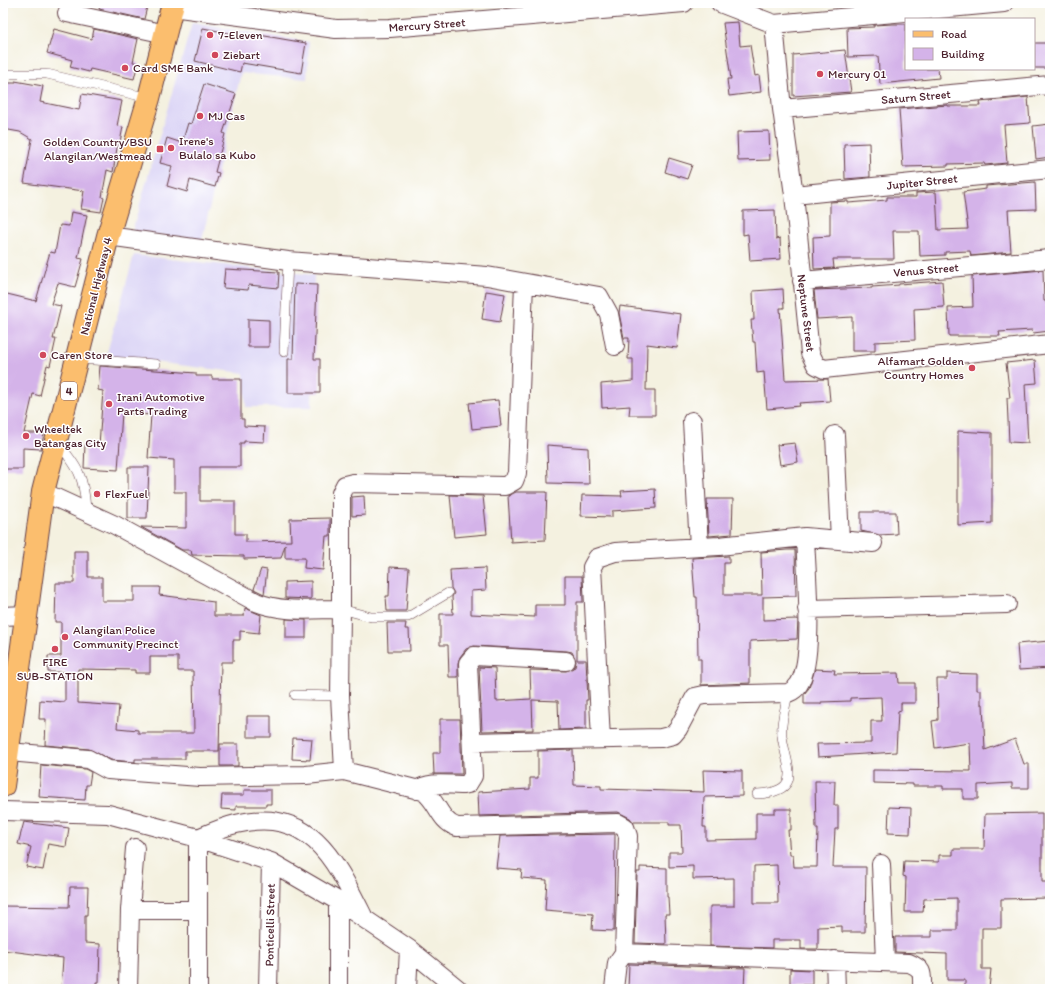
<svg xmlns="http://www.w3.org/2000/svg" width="1053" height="992" font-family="Itim,sans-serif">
	<rect width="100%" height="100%" fill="#fff"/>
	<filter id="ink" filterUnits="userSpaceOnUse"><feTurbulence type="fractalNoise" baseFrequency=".025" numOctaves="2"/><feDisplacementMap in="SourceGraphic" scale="8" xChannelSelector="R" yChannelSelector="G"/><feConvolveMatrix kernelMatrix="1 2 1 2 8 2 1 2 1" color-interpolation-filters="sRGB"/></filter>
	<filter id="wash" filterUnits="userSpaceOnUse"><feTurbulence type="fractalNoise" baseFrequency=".012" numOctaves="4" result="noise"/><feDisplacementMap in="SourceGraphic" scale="16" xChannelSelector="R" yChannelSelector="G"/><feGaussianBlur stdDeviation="0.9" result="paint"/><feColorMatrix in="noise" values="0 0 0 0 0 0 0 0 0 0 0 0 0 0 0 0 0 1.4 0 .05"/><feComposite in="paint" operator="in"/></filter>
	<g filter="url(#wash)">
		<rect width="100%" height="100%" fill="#f4f1e0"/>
		<!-- built -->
		<path fill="#dcd5f6" d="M192 23 309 42 307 79 241 73 202 240 132 232Z
			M134 255 314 275 312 407H246L244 373 106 356Z"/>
		<g id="blocks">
			<!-- building -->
			<path fill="#d4b3e9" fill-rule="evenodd" d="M101 3H148L144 19 99 9Z
				M738 22 740 46 750 45 755 76 759 75 761 92 729 96 727 79H731L723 23Z
				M892 24H906V69H938L939 78 880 84 878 56 848 57 847 28 874 27V25Z
				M203 28 259 39V35L306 43 301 73 242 63 240 72 195 61Z
				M54 29 92 39 94 29 138 39 133 62 138 63 134 79 90 69 89 72 70 67 72 60 47 53Z
				M1034 43H1050V68H1034Z
				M845 50 851 92 793 96V55Z
				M15 81 43 86 40 102 79 110 82 94 122 101 117 126 123 127 120 142H118L113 172 107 170 102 197 104 198 101 212 81 209 84 191 24 183 32 139 20 132 3 129V83H15Z
				M204 84 236 94 223 133 225 134 215 172 219 173 215 187 190 180 187 192 167 186 172 166 160 163 167 138 182 143 188 123 191 124Z
				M1028 97 1030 123 1004 125 1007 163 985 165 984 163 948 164V166L903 167 899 109 948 105V106H981L980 102Z
				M1050 124V157L1036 159 1033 126Z
				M769 131 770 160 738 161 737 132Z
				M869 143 870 177 845 179 844 144Z
				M669 158 692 165 687 179 665 172Z
				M1035 182 1036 209 1008 210 1011 252 971 256 970 251 945 252V255L920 256 919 231H893L894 259H833L834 268 814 269 813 237 830 236V202L848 201V203L887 200V197H916V193L936 192 938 230 968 229 963 192 986 189V186Z
				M775 210 776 239 780 238 781 259 750 261 748 234 743 235V211Z
				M71 212 87 215 78 258 83 259 75 287 58 283 51 304 61 306 53 339H56L50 366 47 365 40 396 33 394 24 433H44L41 449 23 448V469H3V293L36 301 50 252 55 253 60 225 69 226Z
				M225 269 279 272 278 288 249 285 248 290 223 288Z
				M1043 270 1044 301H1046L1050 331 1033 333 1032 330 999 332 1000 336H949L948 308 973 307 972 276Z
				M942 281 944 307 914 309 915 340 875 342V351H852V317L817 319 814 290 872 288V287L899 285V284Z
				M295 284 317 285 314 359H320V393H288V359H293Z
				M783 289 784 308H780L785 380 828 379 830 401 799 403 800 406 767 409 764 372 757 373 755 342H753L751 320H754L753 291Z
				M486 291 505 294 500 322 482 319Z
				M620 306 681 314 677 348 647 344 646 390H655V415H629L630 406 602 408 601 384 633 381V359H628L629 338H624L619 313Z
				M248 319 269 320V347H248Z
				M1035 360 1037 383 1025 384 1028 443 1009 442 1007 398H1010L1006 363Z
				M100 366 196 373V376H212V379H241V419H244V426L265 427 264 442 244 441V443H240V467H200V501H235V534H246V542L291 541 290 519 330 518V536H326L323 570 304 568 305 558H285V545L281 558 244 559V556L192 555 191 550H182L141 527 186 528V492H174V460L148 458 151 415 122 413 118 470 84 468 85 444 99 445 103 391 98 390Z
				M498 400 501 426 472 429 469 403Z
				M958 431 992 433V523L958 525Z
				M795 443 798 462 780 465 777 445Z
				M547 445 588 448 589 484 548 483Z
				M128 467H149L147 518H128Z
				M655 489 656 508 612 511V517L581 516 582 495 622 496 621 491Z
				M516 492H547L545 540 511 542 508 496Z
				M450 495 483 496 487 534 454 537Z
				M364 496 365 515 352 516V497Z
				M707 499H733L732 534 709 536Z
				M861 512H896L897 534 879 535 861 531Z
				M787 550H795L796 596 763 597V620L798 619 797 639 750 641V683L701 685V659H698L697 597H695L692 558 729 556V563H724V595H762L761 552Z
				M74 551H88V577H102V601H134V587H160L159 595 214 602V616H244L245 608 261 615 259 633 240 631V640H233V662H221L219 751H185V759H135V762L111 760 89 749 45 745 46 719H39L40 700 65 702V672H48V656H61V622H55L56 583H74ZM150 657H178V671H193L194 733H138V730L117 728 119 706 78 703V669L135 670V673H150Z
				M390 567 409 568 406 611H387L386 596H389Z
				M485 568 486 590 471 591V614L535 617V605H565V576H582L583 602H577V660H586L588 700H586V729L559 730 558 701 532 700 533 730 482 731 479 667 495 668 496 701 531 699 530 670 566 671 575 667 576 661 572 652 567 651 474 646 466 649 460 657 458 663V677H449L448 645H440V614H453L452 597 454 593 451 588 450 570Z
				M261 569 267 570 264 594 254 589Z
				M311 581V599L285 598V582Z
				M286 619 306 620V638H286Z
				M387 623H406L405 629H409L410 651H388Z
				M1049 641 1050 668 1019 670 1017 644Z
				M815 669 835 670 834 674 898 673 899 683H915V703H901V711L898 712 896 752 818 757 817 744 871 743V721H882L881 697 850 698V701L821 702V704H804V694L809 688Z
				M947 673 977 674V690H981V704H983L985 750 1015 739 1024 764H1029V788H1012V783L978 785V799H963V789H943V786H913V784L873 783V770L971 771 970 743 935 748 932 721 938 720 937 679H947Z
				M247 716H271V737H247Z
				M440 719H460L462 774H434L433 753H440Z
				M293 738 312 739 310 760 292 759Z
				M220 744H238V766H220Z
				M573 750 574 785 601 786V789L704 792 703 770 742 771V796L704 797 703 827H706V840L756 839V813H775V809H791V830H788L790 855H793L794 867H817L818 829H816L815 781H835L834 805H838V829H835L833 867H866L865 932H842V926L818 927V949H801V940H772V948L710 946V906H734V878L693 879V866L669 867V852H682L681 825H669V822H633L630 818 618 812 479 816 478 792 530 789V778H538V751ZM777 865 778 903H754V866Z
				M41 765 85 769 91 772 89 785H86L85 800 39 797Z
				M244 790H271V804H266V806H236V810L221 809 222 795H244Z
				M889 807 911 808 910 834 888 833Z
				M1042 813V882H1050V898L1001 899V928H982V969H991L989 989H965V980H947V954L895 952V937H932V930H957V898L924 899 923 912H905L906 877 903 876 904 861 939 862V855H953V849H984L985 814Z
				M24 822 69 828 66 847 48 844 43 870 26 867 31 847 18 844Z
				M615 834 614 931 592 930 593 914 545 910 547 880 521 878 522 870 496 868 500 836Z
				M640 867 667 868V897H668L669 914H665L666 944 635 943 637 872H640Z
				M70 887H88L87 915H85V943L100 944 99 982H96V989H61L63 958 3 950V906L69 907Z
				M629 964 745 968 744 989H628Z
				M790 969 812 970V985H790Z"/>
		</g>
	</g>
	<g filter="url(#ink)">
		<use href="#blocks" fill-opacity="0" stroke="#643e46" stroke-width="1"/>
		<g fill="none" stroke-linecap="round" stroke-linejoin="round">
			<!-- service casing -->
			<g stroke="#643e46" stroke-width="10">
				<path id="service" d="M3 74H47L149 98
					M284 352 288 261
					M78 359 156 364
					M57 442C79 468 84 477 86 510
					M341 609 371 617H408L448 593
					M295 695 340 696
					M757 794C805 792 786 766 782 736 780 723 786 706 788 693"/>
			</g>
			<!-- minor casing -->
			<g stroke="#643e46" stroke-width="20">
				<path id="minor" d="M720 3 774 24 1004 3
					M172 7 336 29 390 28 684 3
					M67 13 166 34
					M774 24 782 109 794 195 810 353 816 365 824 369 1050 344
					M782 109 1050 85
					M794 195 1050 169
					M108 236 288 261 487 276 599 296 609 314 615 346
					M802 281 1050 259
					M692 421 699 547
					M835 435 840 540
					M43 492 115 525 256 602C283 613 312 609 341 609L340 696 344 771 423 791C438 801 439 821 457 827L618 823 625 827 628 836 624 953 909 963C924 969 922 974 922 989
					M341 609V493L345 485 353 483 505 486 514 481 517 473 524 283
					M807 609 1007 604
					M3 616 25 615
					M601 739 592 567 597 558 615 552 719 546 805 537 873 543
					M472 742 661 738 673 735 678 729 695 697 704 695 788 693C793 691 796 689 799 684 815 659 806 570 805 537
					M9 752 88 759 108 770 200 777 306 775 344 771
					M417 790C429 781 448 785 463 785L468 784 473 776 468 663 474 656 566 661
					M3 811 108 814 198 838 271 862 338 901 409 949 458 989
					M881 864 885 962
					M130 910H198V838C210 833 223 827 236 824 310 806 335 860 363 916
					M198 910V989
					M835 960 836 989
					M128 989 130 910 135 848
					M268 989 271 862
					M338 989V901
					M407 989 409 949
					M614 989 617 963 624 953"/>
			</g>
			<!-- primary casing -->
			<g stroke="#643e46" stroke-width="24">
				<path id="primary" d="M3 786 43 492 108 236 149 98 173 3"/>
			</g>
			<!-- service -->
			<use href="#service" stroke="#fff" stroke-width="9"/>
			<!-- minor -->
			<use href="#minor" stroke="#fff" stroke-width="18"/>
			<!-- primary -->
			<use href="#primary" stroke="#fbbe6e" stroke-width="22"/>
		</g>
	</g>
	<!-- markers -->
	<g fill="#d1495b" stroke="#fff" stroke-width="1.5">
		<circle cx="210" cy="35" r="4"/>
		<circle cx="215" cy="55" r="4"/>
		<circle cx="125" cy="68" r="4"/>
		<circle cx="820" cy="74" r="4"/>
		<circle cx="200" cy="116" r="4"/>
		<circle cx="171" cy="148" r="4"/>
		<rect x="156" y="145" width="8" height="8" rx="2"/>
		<circle cx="43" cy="355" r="4"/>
		<circle cx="972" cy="368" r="4"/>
		<circle cx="109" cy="404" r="4"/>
		<circle cx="26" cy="436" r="4"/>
		<circle cx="97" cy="494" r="4"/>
		<circle cx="65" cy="637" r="4"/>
		<circle cx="55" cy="649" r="4"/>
	</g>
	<g text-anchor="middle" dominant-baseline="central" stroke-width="3" stroke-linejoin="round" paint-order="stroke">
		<!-- shield labels -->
		<rect fill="#fff" stroke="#80626b" stroke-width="1" x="61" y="382" width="16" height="18" rx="3"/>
		<g font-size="11" font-weight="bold" fill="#4a1f2b">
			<text x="69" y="391">4</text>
		</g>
		<!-- street labels -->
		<g font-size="12" fill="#4a1f2b" stroke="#fff">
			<text transform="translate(427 25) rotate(-4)">Mercury Street</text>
			<text transform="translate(916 97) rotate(-5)">Saturn Street</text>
			<text transform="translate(922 182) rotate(-6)">Jupiter Street</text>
			<text transform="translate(926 270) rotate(-5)">Venus Street</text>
			<text transform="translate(96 286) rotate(-76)">National Highway 4</text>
			<text transform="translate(806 313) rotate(83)">Neptune Street</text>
			<text transform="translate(270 925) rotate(-89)">Ponticelli Street</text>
		</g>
		<!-- poi labels -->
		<g font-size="12" fill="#4a1f2b" stroke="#fff" text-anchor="start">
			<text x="218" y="35">7-Eleven</text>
			<text x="223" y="55">Ziebart</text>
			<text x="133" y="68">Card SME Bank</text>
			<text x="828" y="74">Mercury 01</text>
			<text x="208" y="116">MJ Cas</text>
			<text x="179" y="141">Irene's<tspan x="179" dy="14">Bulalo sa Kubo</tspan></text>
			<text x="152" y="142" text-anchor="end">Golden Country/BSU<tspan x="152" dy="14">Alangilan/Westmead</tspan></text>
			<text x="51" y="355">Caren Store</text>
			<text x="964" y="361" text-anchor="end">Alfamart Golden<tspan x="964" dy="14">Country Homes</tspan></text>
			<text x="117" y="397">Irani Automotive<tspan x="117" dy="14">Parts Trading</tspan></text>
			<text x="34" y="429">Wheeltek<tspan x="34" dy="14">Batangas City</tspan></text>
			<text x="105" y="494">FlexFuel</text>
			<text x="73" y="630">Alangilan Police<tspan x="73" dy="14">Community Precinct</tspan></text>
			<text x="55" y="662" text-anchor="middle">FIRE<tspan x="55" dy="14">SUB-STATION</tspan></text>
		</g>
	</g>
	<!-- margin -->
	<rect width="1053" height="992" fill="none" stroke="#fff" stroke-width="16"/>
	<!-- legend -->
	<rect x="905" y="18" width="130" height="52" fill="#ffffff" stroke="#b7a5aa"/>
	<rect x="913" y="31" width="20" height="6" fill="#fbbe6e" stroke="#b7a5aa"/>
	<text x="941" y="38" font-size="12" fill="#4a1f2b">Road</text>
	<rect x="913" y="48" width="20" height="12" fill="#d4b3e9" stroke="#b7a5aa"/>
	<text x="941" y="58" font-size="12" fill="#4a1f2b">Building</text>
</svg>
